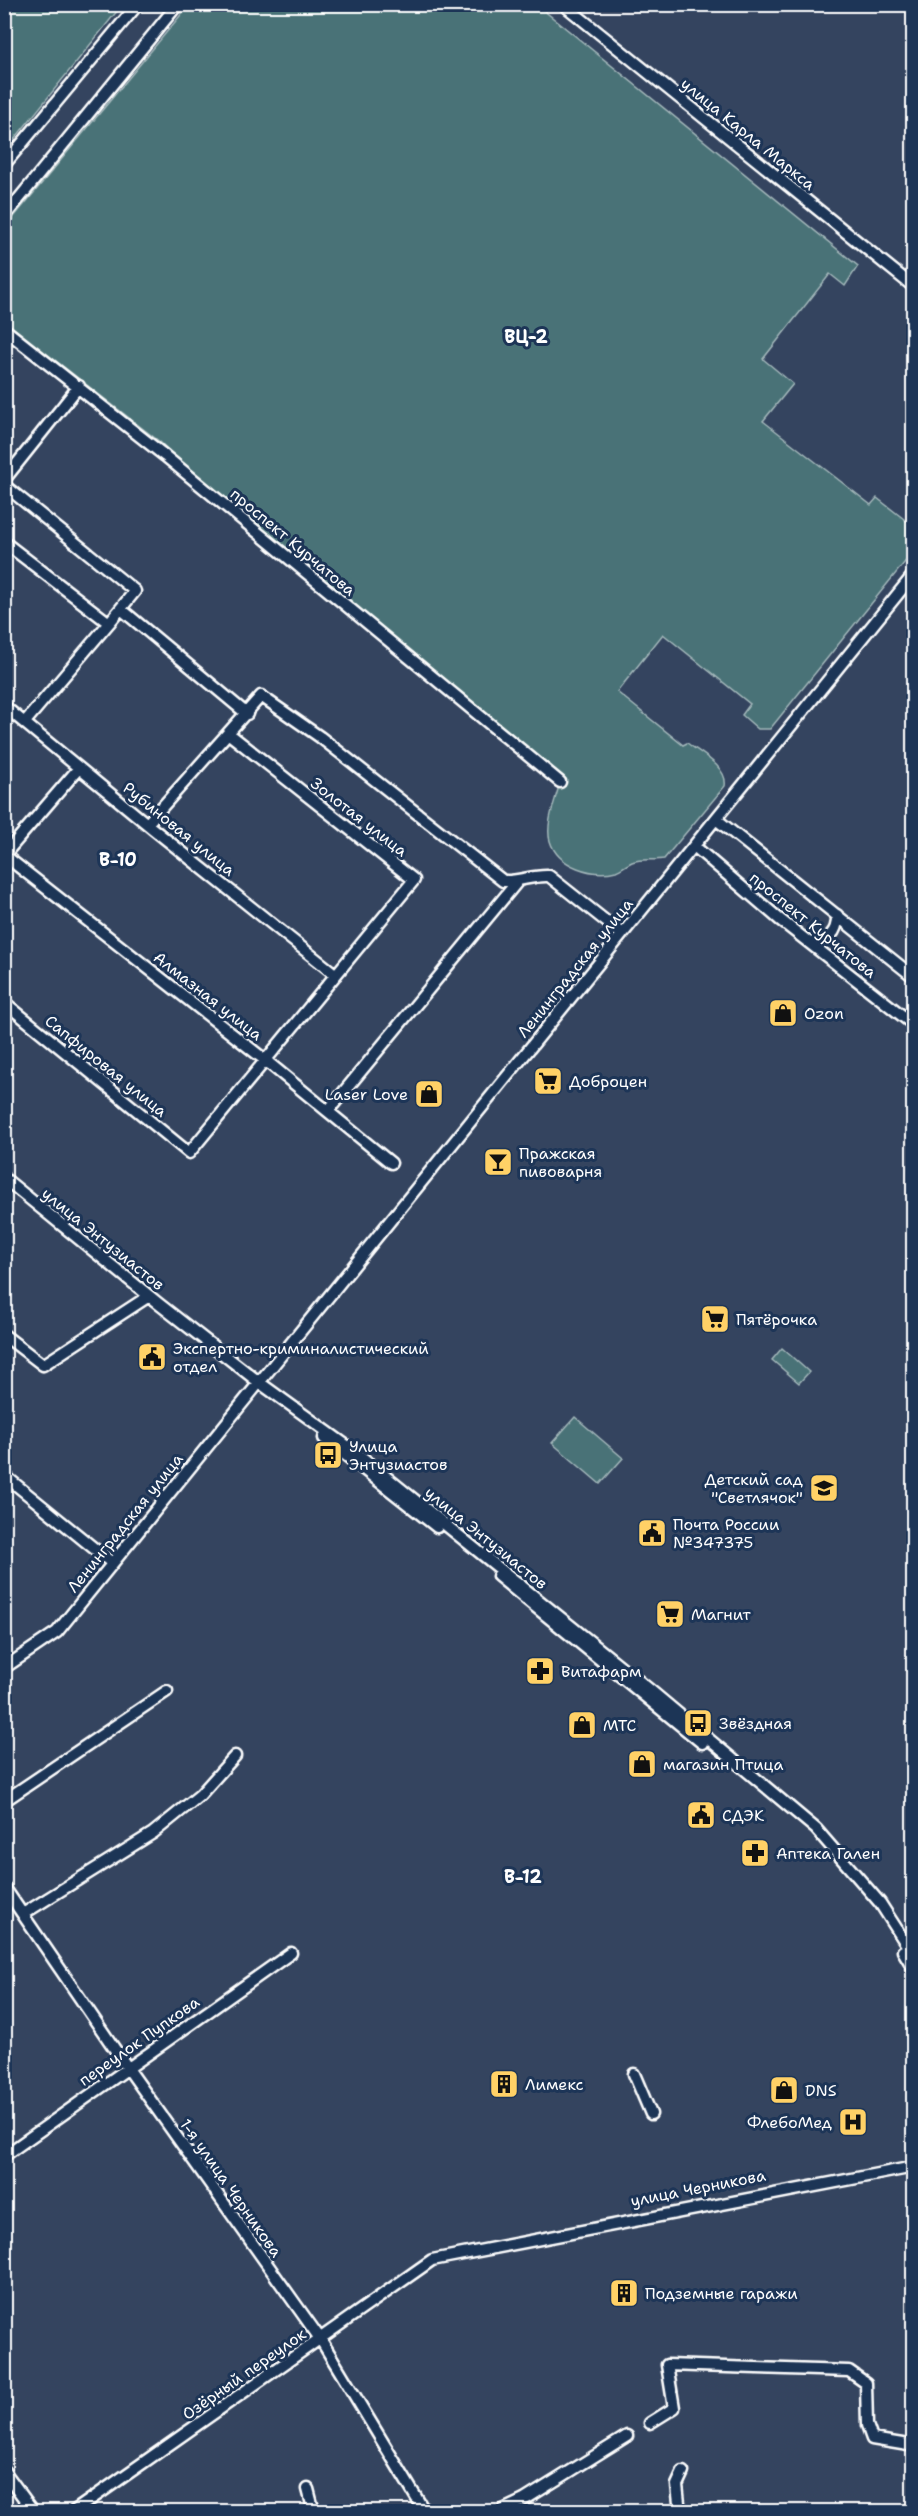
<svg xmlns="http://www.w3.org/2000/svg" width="918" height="2516" font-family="'Shantell Sans',sans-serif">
	<rect width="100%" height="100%" fill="#34445f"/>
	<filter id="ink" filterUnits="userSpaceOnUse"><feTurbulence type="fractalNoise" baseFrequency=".0167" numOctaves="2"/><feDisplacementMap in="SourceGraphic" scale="12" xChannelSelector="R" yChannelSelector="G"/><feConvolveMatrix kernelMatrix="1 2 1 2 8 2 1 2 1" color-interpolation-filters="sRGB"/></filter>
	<g filter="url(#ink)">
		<!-- green -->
		<path fill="#497277" stroke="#a4b8bb" stroke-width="1.5" d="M5 4 122 5 5 151 4 5Z
			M189 5H537L858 266 845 286 830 274 763 359 793 384 763 421 871 505 877 498 913 526V552L770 729H758L742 715 750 704 663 634 617 692 683 745 687 743C700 753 728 767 725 786L664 859C654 861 642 858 632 862 627 864 622 869 616 871 593 877 558 867 550 841 545 824 556 799 560 782L189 470 160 442 5 321 4 229Z
			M782 1348 809 1372 799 1383 772 1360Z
			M575 1417 623 1458 600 1484 552 1443Z"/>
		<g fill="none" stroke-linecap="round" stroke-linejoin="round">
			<!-- minor casing -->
			<g stroke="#fff" stroke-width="15">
				<path id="minor" d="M563 4 914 287
					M4 165 138 4
					M4 217 178 4
					M4 329 165 456 560 782
					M4 480 79 386
					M4 485 135 591 109 623
					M4 542 109 623 25 722
					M121 609 247 714
					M4 706 153 829 336 975
					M716 819 914 977
					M147 824 228 733
					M694 846 779 919 914 1025
					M4 855 265 1060 391 1163
					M4 855 79 768
					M811 943C828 941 838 933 837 915
					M4 1002 189 1153 414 880 228 733 261 696 320 737 503 881C519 882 532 875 549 876L622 934
					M328 1111 517 882
					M4 1178 159 1304 260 1383 354 1451 650 1690 816 1829 880 1903 914 1956
					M4 1335 43 1365 149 1296
					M324 1438 437 1527
					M4 1475 112 1563
					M498 1576 702 1743
					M4 1668 57 1632 914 574
					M4 1801 167 1691
					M4 1887 127 2067 321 2340 425 2512
					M23 1914 153 1833 200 1795 235 1756
					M903 1951 914 1969
					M634 2074 651 2114
					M4 2156 291 1953
					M650 2423 674 2408 667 2365 849 2371 866 2383 867 2425 872 2439 914 2446
					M4 2471 34 2512
					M308 2489 314 2512
					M73 2512 432 2260 914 2167
					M499 2512 524 2500 627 2436
					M680 2512 677 2485 683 2472"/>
			</g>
			<!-- minor -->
			<use href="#minor" stroke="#1d3557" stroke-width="10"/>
		</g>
	</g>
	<!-- icons -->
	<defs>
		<g id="shop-square" transform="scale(1.5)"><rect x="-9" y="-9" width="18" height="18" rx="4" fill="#ffd166" stroke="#1d3557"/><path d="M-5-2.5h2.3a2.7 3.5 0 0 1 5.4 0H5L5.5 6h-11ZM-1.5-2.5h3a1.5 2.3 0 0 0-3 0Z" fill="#111"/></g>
		<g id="supermarket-square" transform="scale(1.5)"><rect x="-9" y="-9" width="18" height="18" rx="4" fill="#ffd166" stroke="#1d3557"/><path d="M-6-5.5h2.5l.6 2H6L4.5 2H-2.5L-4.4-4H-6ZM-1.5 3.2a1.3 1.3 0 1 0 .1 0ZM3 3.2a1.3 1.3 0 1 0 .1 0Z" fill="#111"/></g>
		<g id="bar-square" transform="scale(1.5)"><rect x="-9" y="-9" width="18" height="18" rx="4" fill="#ffd166" stroke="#1d3557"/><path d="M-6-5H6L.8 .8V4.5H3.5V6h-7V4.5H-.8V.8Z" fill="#111"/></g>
		<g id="civic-square" transform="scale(1.5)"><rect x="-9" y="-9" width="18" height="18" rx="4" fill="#ffd166" stroke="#1d3557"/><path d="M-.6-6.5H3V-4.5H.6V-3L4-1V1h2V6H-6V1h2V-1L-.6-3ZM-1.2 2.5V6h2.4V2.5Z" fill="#111"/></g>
		<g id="bus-square" transform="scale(1.5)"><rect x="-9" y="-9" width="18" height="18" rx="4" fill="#ffd166" stroke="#1d3557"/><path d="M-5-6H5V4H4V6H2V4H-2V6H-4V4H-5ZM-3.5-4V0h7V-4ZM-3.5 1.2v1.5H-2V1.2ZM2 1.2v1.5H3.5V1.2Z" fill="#111"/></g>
		<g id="school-square" transform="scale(1.5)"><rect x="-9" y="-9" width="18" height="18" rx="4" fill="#ffd166" stroke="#1d3557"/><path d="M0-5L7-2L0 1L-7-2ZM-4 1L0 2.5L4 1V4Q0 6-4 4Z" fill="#111"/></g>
		<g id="pharmacy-square" transform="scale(1.5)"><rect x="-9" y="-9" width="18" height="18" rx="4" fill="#ffd166" stroke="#1d3557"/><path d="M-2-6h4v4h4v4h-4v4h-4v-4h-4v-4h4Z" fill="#111"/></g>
		<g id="building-square" transform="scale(1.5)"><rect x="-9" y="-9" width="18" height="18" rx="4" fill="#ffd166" stroke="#1d3557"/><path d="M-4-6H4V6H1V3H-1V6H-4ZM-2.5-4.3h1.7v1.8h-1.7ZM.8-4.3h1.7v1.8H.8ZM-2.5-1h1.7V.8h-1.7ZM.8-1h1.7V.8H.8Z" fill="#111"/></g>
		<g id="hospital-square" transform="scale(1.5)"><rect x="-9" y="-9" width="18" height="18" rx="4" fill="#ffd166" stroke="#1d3557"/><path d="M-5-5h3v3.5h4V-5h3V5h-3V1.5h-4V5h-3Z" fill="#111"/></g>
	</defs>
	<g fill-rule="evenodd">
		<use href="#shop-square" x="783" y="1013"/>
		<use href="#supermarket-square" x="548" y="1081"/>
		<use href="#shop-square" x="429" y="1094"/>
		<use href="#bar-square" x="498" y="1162"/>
		<use href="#supermarket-square" x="715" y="1319"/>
		<use href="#civic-square" x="152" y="1357"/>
		<use href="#bus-square" x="328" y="1455"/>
		<use href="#school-square" x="824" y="1488"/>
		<use href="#civic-square" x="652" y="1533"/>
		<use href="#supermarket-square" x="670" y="1614"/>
		<use href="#pharmacy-square" x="540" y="1671"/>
		<use href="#bus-square" x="698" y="1723"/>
		<use href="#shop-square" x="582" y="1725"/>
		<use href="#shop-square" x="642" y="1764"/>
		<use href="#civic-square" x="701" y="1815"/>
		<use href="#pharmacy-square" x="755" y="1853"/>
		<use href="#building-square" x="504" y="2084"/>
		<use href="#shop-square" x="784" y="2090"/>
		<use href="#hospital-square" x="853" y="2122"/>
		<use href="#building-square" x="624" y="2293"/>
	</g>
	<g text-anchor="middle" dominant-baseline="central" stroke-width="6" stroke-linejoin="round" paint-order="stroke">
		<!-- street labels -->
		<g font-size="16" fill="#fff" stroke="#1d3557">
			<text transform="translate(748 134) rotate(39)">улица Карла Маркса</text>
			<text transform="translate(293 542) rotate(40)">проспект Курчатова</text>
			<text transform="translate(359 817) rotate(38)">Золотая улица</text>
			<text transform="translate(179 829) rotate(39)">Рубиновая улица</text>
			<text transform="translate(813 925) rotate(39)">проспект Курчатова</text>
			<text transform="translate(575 968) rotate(-51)">Ленинградская улица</text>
			<text transform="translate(208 996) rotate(38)">Алмазная улица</text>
			<text transform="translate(106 1066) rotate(39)">Сапфировая улица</text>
			<text transform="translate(103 1239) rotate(39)">улица Энтузиастов</text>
			<text transform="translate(125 1523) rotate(-51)">Ленинградская улица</text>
			<text transform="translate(486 1538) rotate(39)">улица Энтузиастов</text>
			<text transform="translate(139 2041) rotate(-35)">переулок Пупкова</text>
			<text transform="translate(231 2188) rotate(55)">1-я улица Черникова</text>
			<text transform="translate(698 2188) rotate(-11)">улица Черникова</text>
			<text transform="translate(244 2374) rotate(-35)">Озёрный переулок</text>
		</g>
		<!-- poi labels -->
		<g font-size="16" fill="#fff" stroke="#1d3557" text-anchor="start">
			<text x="804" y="1013">Ozon</text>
			<text x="569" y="1081">Доброцен</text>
			<text x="408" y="1094" text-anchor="end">Laser Love</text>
			<text x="519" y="1153">Пражская<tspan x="519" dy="18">пивоварня</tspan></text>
			<text x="736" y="1319">Пятёрочка</text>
			<text x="173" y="1348">Экспертно-криминалистический<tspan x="173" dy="18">отдел</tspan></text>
			<text x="349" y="1446">Улица<tspan x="349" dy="18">Энтузиастов</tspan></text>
			<text x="803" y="1479" text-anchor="end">Детский сад<tspan x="803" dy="18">"Светлячок"</tspan></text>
			<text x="673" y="1524">Почта России<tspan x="673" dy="18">№347375</tspan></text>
			<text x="691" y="1614">Магнит</text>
			<text x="561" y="1671">Витафарм</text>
			<text x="719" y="1723">Звёздная</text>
			<text x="603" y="1725">МТС</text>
			<text x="663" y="1764">магазин Птица</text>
			<text x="722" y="1815">СДЭК</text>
			<text x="776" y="1853">Аптека Гален</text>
			<text x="525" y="2084">Лимекс</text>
			<text x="805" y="2090">DNS</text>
			<text x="832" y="2122" text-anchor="end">ФлебоМед</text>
			<text x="645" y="2293">Подземные гаражи</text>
		</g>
		<!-- neighbourhood labels -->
		<g font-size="18" font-weight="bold" fill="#fff" stroke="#1d3557">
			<text x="526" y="337">ВЦ-2</text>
			<text x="118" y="860">В-10</text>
			<text x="523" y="1877">В-12</text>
		</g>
	</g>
	<!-- margin -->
	<rect width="918" height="2516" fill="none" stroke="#1d3557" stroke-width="24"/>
	<rect x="12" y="12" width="894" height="2492" fill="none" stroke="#fff" stroke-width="2" filter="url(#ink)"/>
</svg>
